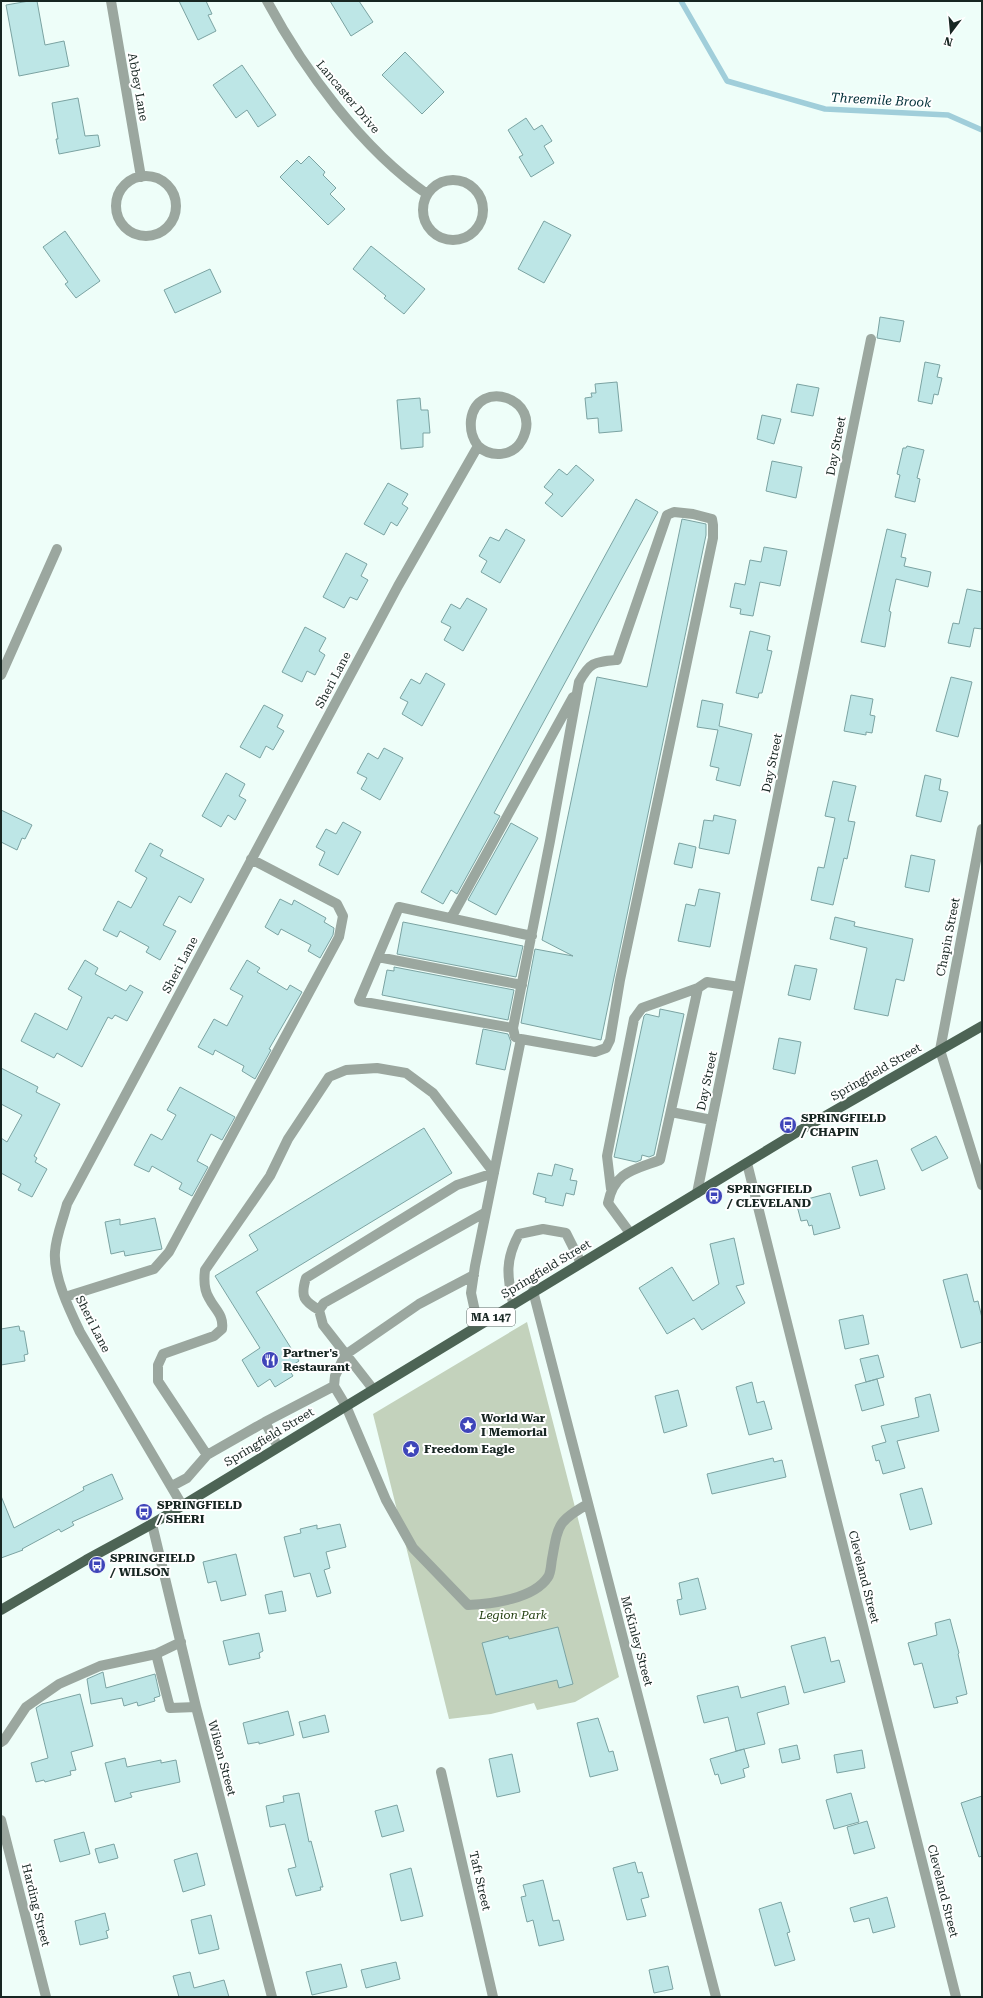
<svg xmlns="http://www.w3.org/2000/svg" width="983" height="1998" font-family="'Roboto Serif',serif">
	<rect width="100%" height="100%" fill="#eefef9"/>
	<!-- green -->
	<path fill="#c3d2bc" d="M527 1322 619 1677 575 1702 537 1710 534 1703 491 1714 449 1719 373 1414Z"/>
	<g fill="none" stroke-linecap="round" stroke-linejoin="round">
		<!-- stream -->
		<path stroke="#a0ceda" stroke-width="5.5" d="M681 1 727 81 825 109 948 115 982 130"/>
	</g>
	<!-- building -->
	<path fill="#bde6e6" stroke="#7ba3a2" d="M29 1H37L45 45 64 41 69 66 19 76 6 5Z
		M179 1H206L212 14 208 15 216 31 198 40Z
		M330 1H359L373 22 351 36Z
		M405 52 444 92 422 114 382 75Z
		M242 65 276 115 258 127 247 110 236 118 213 85Z
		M78 98 85 136 98 135 100 146 59 154 56 139H58L52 103Z
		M526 118 534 130 542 125 552 141 544 146 554 163 531 177 519 157 523 155 508 130Z
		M309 156 325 172 323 175 336 188 330 194 345 209 328 225 280 177 297 160 301 164Z
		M544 221 571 235 544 283 518 269Z
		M65 231 100 281 76 298 65 284 68 282 43 247Z
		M371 246 425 289 404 314 384 298 386 296 353 269Z
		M210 269 221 292 175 313 164 290Z
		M880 317 904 321 900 342 877 338Z
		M925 362 940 365 937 377 942 378 938 395 934 394 932 404 918 401Z
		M617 382 622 431 599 433 598 418 587 419 585 398 592 397 591 393H596L595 384Z
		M797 384 819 388 813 416 791 412Z
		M420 398 421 410H428L430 433H423V447L401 449 397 400Z
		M762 415 781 419 774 444 757 439Z
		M907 446 924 450 917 478 920 479 915 502 895 497 900 475 897 474 903 448H906Z
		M772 461 802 467 796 498 766 491Z
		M576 465 594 480 562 517 545 503 553 494 544 487 559 469 567 475Z
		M388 483 408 494 402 504 408 508 397 526 391 522 384 535 364 524Z
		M636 499 658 512 494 813 500 816 457 894 451 890 443 904 421 892Z
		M682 519 706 524V535L601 1040 521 1023 535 949 573 956 542 940 597 677 647 687Z
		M506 529 525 540 500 583 481 572 487 561 479 556 490 537 499 541Z
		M887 529 906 534 901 557 906 558 904 566 931 572 928 587 896 579 889 611 891 612 885 647 861 642Z
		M764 547 787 551 780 586 760 582 753 616 740 614 741 609 730 607 735 583 745 585 750 560 761 562Z
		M346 553 367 564 361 576 368 580 357 600 350 597 344 608 323 597Z
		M967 589 982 592V629L974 628 970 647 948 643 953 623 959 624Z
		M467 598 487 609 463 651 444 640 451 627 441 622 451 604 460 609Z
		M305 627 326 638 319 651 325 655 315 675 307 671 302 682 282 672Z
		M750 631 770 636 767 650 772 651 762 693H759L758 698 736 693Z
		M426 673 445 684 422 726 402 714 408 702 400 698 411 679 420 684Z
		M951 677 972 682 958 737 936 731Z
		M851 695 873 699 870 715 875 716 872 733 866 732V735L844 731Z
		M702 700 723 704 719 726 752 734 740 786 716 780 719 768 710 766 718 730 697 727Z
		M264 705 283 715 277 727 284 731 273 750 266 746 260 758 240 747Z
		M384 748 403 758 380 800 361 789 367 778 357 773 368 753 378 759Z
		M226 773 245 784 239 796 246 800 235 820 228 815 221 827 202 816Z
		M925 775 941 779 939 790 948 792 941 822 916 816Z
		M833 781 856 786 848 821 855 822 847 859 844 858 833 905 811 900 818 867 824 868 835 818 825 816Z
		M1 810 32 825 25 839 22 838 17 850 1 842Z
		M714 815 736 820 729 854 699 848 704 820 713 821Z
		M343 822 361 832 338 875 319 865 325 852 316 847 326 829 336 834Z
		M511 823 538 838 496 915 468 900Z
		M150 843 163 850 160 856 204 879 191 903 179 896 163 925 176 931 160 960 146 952 149 947 120 931 117 937 103 930 118 901 131 908 147 878 135 871Z
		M679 843 696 847 692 868 674 864Z
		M911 855 935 860 929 892 905 887Z
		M699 889 720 893 710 947 678 941 686 904 695 906Z
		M280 899 292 905 294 900 326 918 324 922 334 928 333 935 320 958 308 951 311 945 281 929 278 935 265 927Z
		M835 917 855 922 854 926 913 939 904 981 896 979 888 1016 854 1009 867 948 830 939Z
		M403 922 523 946 516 977 397 954Z
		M85 960 98 968 95 974 126 991 130 985 143 992 127 1021 115 1015 112 1019 108 1017 82 1067 57 1053 54 1058 21 1041 35 1013 67 1030 82 997 68 989Z
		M247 960 260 968 257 972 287 990 290 985 302 992 269 1049 271 1050 255 1079 242 1071 244 1066 215 1050 213 1055 198 1047 214 1019 227 1026 243 996 230 989Z
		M795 965 817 969 810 1000 788 995Z
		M394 967 514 990 508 1020 382 995 387 970 394 971Z
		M660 1009 684 1014 654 1155 649 1157 642 1155 641 1160 636 1162 614 1157 644 1016 646 1014 659 1017Z
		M483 1029 508 1034 511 1042 505 1070 476 1064Z
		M779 1038 801 1042 795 1074 773 1069Z
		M1 1068 38 1087 36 1092 60 1104 34 1156 37 1158 35 1162 47 1169 32 1197 18 1190 21 1184 1 1173V1138L7 1142 22 1115 1 1104Z
		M180 1087 235 1117 222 1140 211 1134 197 1161 208 1167 192 1196 179 1189 182 1183 152 1166 149 1172 134 1165 151 1134 162 1140 176 1115 167 1110Z
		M424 1128 452 1173 256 1292 299 1361 288 1368 293 1376 275 1387 270 1379 258 1387 242 1360 260 1348 215 1276 258 1250 249 1235Z
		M936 1136 948 1158 922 1171 911 1149Z
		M877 1160 885 1189 860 1196 852 1167Z
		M555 1164 573 1169 570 1180 577 1181 574 1195 566 1193 563 1206 545 1202 546 1198 533 1194 538 1173 552 1176Z
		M830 1193 840 1228 814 1235 812 1225 809 1226 807 1220 801 1221 796 1202Z
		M155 1218 162 1249 125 1256 124 1251 111 1254 105 1222 120 1219V1225Z
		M734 1238 744 1284 736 1286 745 1303 702 1330 694 1318 667 1334 639 1288 672 1267 693 1301 719 1284 710 1244Z
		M967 1274 974 1302 978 1301 982 1318V1342L961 1348 943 1280Z
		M863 1315 869 1344 845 1349 839 1320Z
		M19 1326 20 1331H24L28 1354 24 1355 25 1361 1 1365V1329Z
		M878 1355 884 1377 866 1382 860 1359Z
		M877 1379 884 1405 862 1411 855 1385Z
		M752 1382 757 1403 764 1401 772 1429 749 1435 736 1387Z
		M678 1390 687 1426 664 1433 655 1396Z
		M930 1394 939 1431 897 1441 905 1468 883 1474 879 1460 876 1461 872 1446 886 1442 881 1426 919 1417 915 1398Z
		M773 1458 774 1462 782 1460 786 1477 712 1494 707 1474Z
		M112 1474 123 1499 72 1522 74 1525 61 1532 59 1529 22 1549 23 1550 1 1558V1496L14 1528 84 1490 83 1487Z
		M922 1488 932 1524 910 1530 900 1494Z
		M340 1524 346 1547 326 1552 330 1568 324 1570 331 1593 317 1597 310 1573 294 1577 284 1537 301 1533 300 1529 317 1525V1529Z
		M236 1554 246 1595 221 1601 216 1581 208 1583 203 1562Z
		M698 1578 706 1609 680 1615 677 1600 682 1599 679 1583Z
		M282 1591 286 1611 269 1614 265 1595Z
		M950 1619 959 1653 958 1654 967 1694 956 1697 958 1703 934 1708 922 1663 914 1665 908 1643 937 1635 935 1623Z
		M558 1627 573 1684 559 1688 557 1680 496 1695 482 1643 508 1636 509 1639Z
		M259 1633 263 1651 259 1653 260 1658 229 1665 223 1641Z
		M825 1637 831 1662 839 1660 845 1682 804 1693 791 1646Z
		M103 1672 106 1688 155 1674 160 1696 154 1698 155 1701 138 1706 137 1702 124 1706 122 1698 91 1704 87 1679Z
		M738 1686 741 1698 785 1686 789 1704 757 1713 765 1744 736 1751 728 1717 704 1723 697 1696Z
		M80 1694 93 1746 71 1752 76 1770 70 1771 71 1775 45 1782 44 1780 36 1782 31 1763 48 1758 36 1708 42 1704Z
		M288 1711 294 1735 259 1744V1742L248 1744 243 1723Z
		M325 1715 329 1732 303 1738 299 1722Z
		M598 1718 609 1752 613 1751 618 1770 590 1777 577 1723Z
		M797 1745 800 1759 782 1763 779 1749Z
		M744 1749 749 1767 743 1769 745 1777 721 1784 718 1774 715 1775 710 1759Z
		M862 1750 865 1768 837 1773 834 1755Z
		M512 1754 520 1792 497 1797 489 1759Z
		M125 1758 127 1767 161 1760V1763L176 1760 180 1782 130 1793 132 1797 115 1802 105 1763Z
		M299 1793 309 1842 311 1841 323 1887H320L321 1890 296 1896 288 1869 296 1867 285 1824 270 1827 266 1806 284 1802 283 1796Z
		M851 1793 859 1822 834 1829 826 1800Z
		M982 1796V1856L979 1857 961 1803Z
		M397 1805 404 1831 382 1837 375 1811Z
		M867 1821 875 1848 854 1854 847 1827Z
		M84 1832 90 1854 60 1862 54 1840Z
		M114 1844 118 1858 99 1863 95 1849Z
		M197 1853 205 1885 183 1892 174 1860Z
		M635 1862 638 1873 642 1872 649 1897 641 1899 646 1916 627 1920 613 1868Z
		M411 1868 423 1916 401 1921 390 1874Z
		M543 1880 553 1921 559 1920 564 1940 539 1946 533 1920 527 1922 521 1897 526 1896 523 1885Z
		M887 1897 895 1927 873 1933 869 1918 854 1922 850 1908Z
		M781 1902 790 1932 787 1933 795 1960 775 1966 759 1909Z
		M105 1913 109 1930 106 1931 108 1938 80 1945 75 1921Z
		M211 1915 219 1949 199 1954 191 1920Z
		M396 1962 400 1979 366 1988 361 1970Z
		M341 1964 347 1987 312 1995 306 1972Z
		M668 1966 673 1989 654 1993 649 1970Z
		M190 1972 194 1988 224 1980 229 1997H179L173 1976Z"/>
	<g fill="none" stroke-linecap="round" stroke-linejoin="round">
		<!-- minor -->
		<path stroke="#9ba79f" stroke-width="10" d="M111 1 141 177
			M267 1C304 70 362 149 427 194
			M116 206a30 30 0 1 1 60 0a30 30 0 1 1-60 0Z
			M423 210a30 30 0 1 1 60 0a30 30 0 1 1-60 0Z
			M674 512 693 514 712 519 713 525V538L620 980 610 1040 606 1048 595 1052 521 1039 515 1037 513 1028 550 841 579 682C590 662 594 662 617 660L667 515Z
			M1 675 57 549
			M982 829 940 1050 982 1185
			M451 918 573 697
			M378 957 522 985
			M513 1028 359 1001 399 907 532 936
			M671 1112 712 1120
			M747 1163 956 1997
			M611 1189 607 1156 634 1019 642 1008 698 988
			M697 1193 871 339
			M630 1233 608 1203C614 1172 633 1170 660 1160L698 988 707 982 739 987
			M533 1291 716 1997
			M65 1297 154 1269 169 1252 339 937 343 916 337 904 251 859
			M513 1303C507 1276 505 1260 519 1234L543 1229 566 1233 581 1263
			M319 1310 324 1303 486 1212
			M478 1325 471 1293 475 1266 521 1039
			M334 1386 346 1406 386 1500 413 1548 468 1605C491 1604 534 1599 548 1577 551 1573 551 1564 552 1559 558 1526 557 1521 588 1504
			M278 1447 265 1422 334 1386 335 1376 345 1355 419 1304 474 1275
			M207 1455 265 1422
			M172 1486 187 1478 207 1455 158 1381V1365L163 1354 214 1336 222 1329C224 1315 215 1310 209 1298 204 1290 204 1278 205 1270L270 1176 288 1139 329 1077 346 1070 377 1068 406 1073 433 1093 494 1173 457 1185 306 1278C300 1297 304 1301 319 1310L323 1325 373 1389
			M182 1505 80 1332C70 1311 53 1276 55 1252 56 1236 63 1220 67 1204L398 586 478 446C472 438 470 431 471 420 477 377 544 398 522 440 513 457 491 458 478 446
			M152 1524 196 1707 272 1997
			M181 1642 156 1654 170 1708 196 1707
			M1 1742 4 1740 26 1707 59 1684 100 1666 156 1654
			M441 1772 493 1997
			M1 1820 46 1997"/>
		<!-- major -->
		<path stroke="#4d6455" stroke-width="10" d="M1 1610 86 1560 152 1524 799 1131 982 1026"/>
	</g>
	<!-- icons -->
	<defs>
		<g id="bus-disc" transform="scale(0.9)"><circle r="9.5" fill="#3e45b9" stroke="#fff"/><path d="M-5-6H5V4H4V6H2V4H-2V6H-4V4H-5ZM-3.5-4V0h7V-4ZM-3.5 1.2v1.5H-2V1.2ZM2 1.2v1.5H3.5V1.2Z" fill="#fff"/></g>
		<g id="restaurant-disc" transform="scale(0.9)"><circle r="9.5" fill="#3e45b9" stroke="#fff"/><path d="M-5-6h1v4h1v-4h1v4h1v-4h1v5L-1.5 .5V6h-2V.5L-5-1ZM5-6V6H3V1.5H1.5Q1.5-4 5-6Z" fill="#fff"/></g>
		<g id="sight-disc" transform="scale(0.9)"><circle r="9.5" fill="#3e45b9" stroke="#fff"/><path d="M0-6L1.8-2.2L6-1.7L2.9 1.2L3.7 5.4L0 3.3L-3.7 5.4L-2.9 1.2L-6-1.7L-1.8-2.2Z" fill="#fff"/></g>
	</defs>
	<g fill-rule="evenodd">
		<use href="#bus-disc" x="788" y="1125"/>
		<use href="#bus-disc" x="714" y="1196"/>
		<use href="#restaurant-disc" x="270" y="1360"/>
		<use href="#sight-disc" x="468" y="1425"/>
		<use href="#sight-disc" x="411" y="1449"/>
		<use href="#bus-disc" x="144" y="1512"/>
		<use href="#bus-disc" x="97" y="1565"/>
	</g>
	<g text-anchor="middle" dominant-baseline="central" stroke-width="4" stroke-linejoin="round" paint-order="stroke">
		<!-- shield labels -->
		<rect fill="#fff" stroke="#5d6764" stroke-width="1" x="467" y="1308" width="48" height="18" rx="3"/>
		<g font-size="11" font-weight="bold" fill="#172622">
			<text x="491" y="1317">MA 147</text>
		</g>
		<!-- street labels -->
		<g font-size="12" fill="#172622" stroke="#fff">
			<text transform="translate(138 87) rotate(80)">Abbey Lane</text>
			<text transform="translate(348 97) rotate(50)">Lancaster Drive</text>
			<text transform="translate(836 446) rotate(-79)">Day Street</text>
			<text transform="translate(333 680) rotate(-62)">Sheri Lane</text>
			<text transform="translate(772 763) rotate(-78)">Day Street</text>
			<text transform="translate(948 937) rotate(-79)">Chapin Street</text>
			<text transform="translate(180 965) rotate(-62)">Sheri Lane</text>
			<text transform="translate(876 1072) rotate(-30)">Springfield Street</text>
			<text transform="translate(707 1081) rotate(-78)">Day Street</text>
			<text transform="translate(546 1269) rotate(-31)">Springfield Street</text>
			<text transform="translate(93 1324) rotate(63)">Sheri Lane</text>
			<text transform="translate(269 1437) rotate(-31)">Springfield Street</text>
			<text transform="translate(864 1577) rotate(76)">Cleveland Street</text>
			<text transform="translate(637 1641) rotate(75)">McKinley Street</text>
			<text transform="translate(222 1758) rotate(75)">Wilson Street</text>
			<text transform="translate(480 1881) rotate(77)">Taft Street</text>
			<text transform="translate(943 1891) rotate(76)">Cleveland Street</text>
			<text transform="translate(36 1905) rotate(76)">Harding Street</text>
		</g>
		<!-- poi labels -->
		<g font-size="12" font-weight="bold" fill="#172622" stroke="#fff" text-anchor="start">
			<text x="801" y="1118">SPRINGFIELD<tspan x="801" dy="14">/ CHAPIN</tspan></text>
			<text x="727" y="1189">SPRINGFIELD<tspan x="727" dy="14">/ CLEVELAND</tspan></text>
			<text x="283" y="1353">Partner's<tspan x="283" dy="14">Restaurant</tspan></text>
			<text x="481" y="1418">World War<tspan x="481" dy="14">I Memorial</tspan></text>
			<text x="424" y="1449">Freedom Eagle</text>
			<text x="157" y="1505">SPRINGFIELD<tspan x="157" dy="14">/ SHERI</tspan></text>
			<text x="110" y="1558">SPRINGFIELD<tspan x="110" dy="14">/ WILSON</tspan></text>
		</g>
		<!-- park labels -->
		<g font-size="12" font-style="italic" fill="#1c3a09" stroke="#fff">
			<text x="513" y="1615">Legion Park</text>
		</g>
		<!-- water labels -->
		<g font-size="13" font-style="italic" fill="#012f38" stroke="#fff">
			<text transform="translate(881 100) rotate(3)">Threemile Brook</text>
		</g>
	</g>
	<!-- border -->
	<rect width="983" height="1998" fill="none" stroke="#172622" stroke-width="4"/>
	<!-- north arrow -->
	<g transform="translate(951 32) rotate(196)" stroke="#ffffff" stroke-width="3" paint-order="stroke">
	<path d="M0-3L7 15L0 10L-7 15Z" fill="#172622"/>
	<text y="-6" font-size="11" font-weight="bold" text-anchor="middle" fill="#172622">N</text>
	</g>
</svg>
